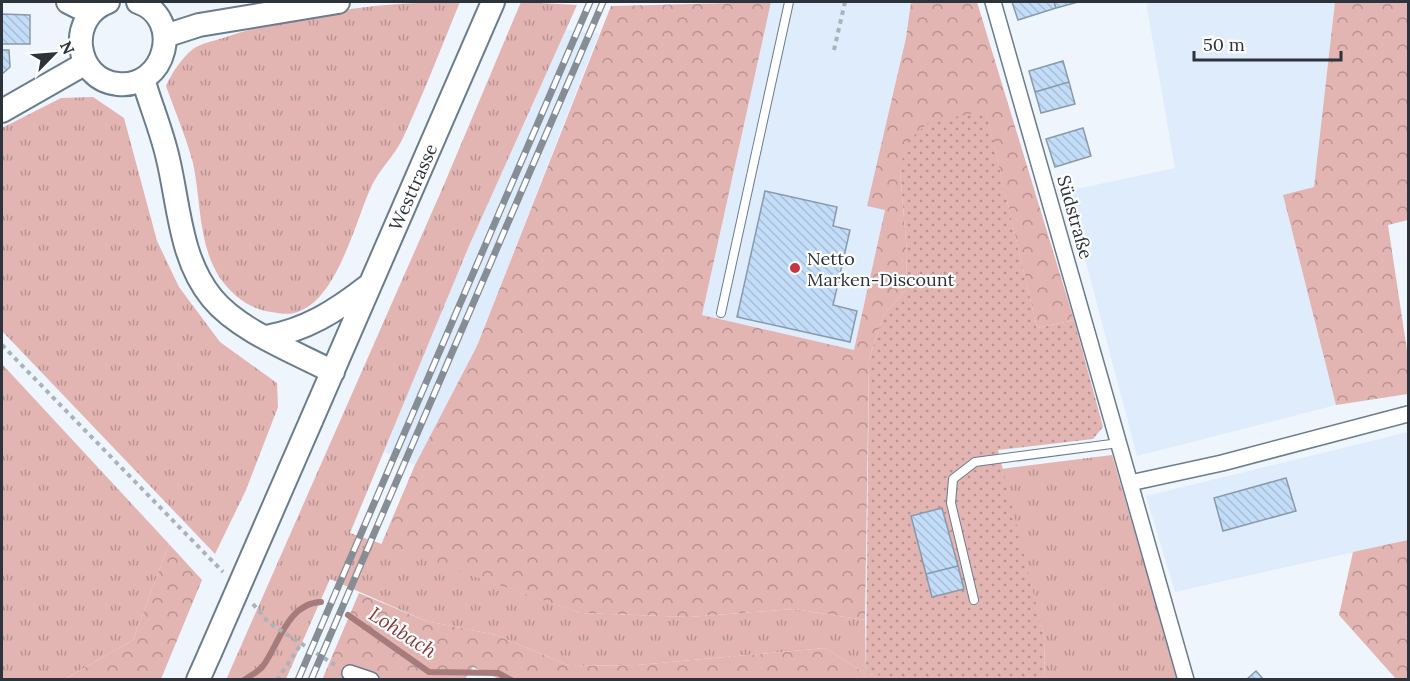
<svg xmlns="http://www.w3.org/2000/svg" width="1410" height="681" font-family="Lora,serif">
	<defs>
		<pattern id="grass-tufts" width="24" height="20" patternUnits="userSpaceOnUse" patternTransform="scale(1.5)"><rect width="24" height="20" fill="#e2b4b2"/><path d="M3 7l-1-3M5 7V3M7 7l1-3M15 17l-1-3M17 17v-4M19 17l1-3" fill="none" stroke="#b79392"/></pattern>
		<pattern id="forest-crowns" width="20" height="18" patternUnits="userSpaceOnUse" patternTransform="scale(1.5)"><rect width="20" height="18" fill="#e2b4b2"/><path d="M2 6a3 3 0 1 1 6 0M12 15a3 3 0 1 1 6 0" fill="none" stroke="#b79392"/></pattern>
		<pattern id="garden-dots" width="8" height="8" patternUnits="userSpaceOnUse" patternTransform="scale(1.5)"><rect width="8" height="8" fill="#e2b4b2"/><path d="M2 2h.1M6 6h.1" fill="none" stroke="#b79392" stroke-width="1.8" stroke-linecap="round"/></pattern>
		<pattern id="building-back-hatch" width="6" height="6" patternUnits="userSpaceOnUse" patternTransform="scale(1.5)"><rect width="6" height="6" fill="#c3ddf8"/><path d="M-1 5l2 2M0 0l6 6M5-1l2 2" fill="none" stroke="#a8bed5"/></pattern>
	</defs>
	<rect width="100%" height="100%" fill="#eef5fd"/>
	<!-- built -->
	<path fill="#deecfb" d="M771 2H911L906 38 868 206 885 209 854 350 702 315Z
		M1146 2H1335L1314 187 1283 196 1336 405 1137 456 1082 247 1058 193 1175 168Z
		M566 30 599 33 477 346 415 465 384 452 469 246Z
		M1408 432V540L1175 592 1146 496Z"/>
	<!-- grass -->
	<path fill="url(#grass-tufts)" d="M460 2C441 48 423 95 402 140 394 156 380 169 372 185 355 221 337 303 294 313 287 315 278 313 271 312 249 309 232 295 220 278 198 245 201 200 193 163 186 137 175 111 166 86 173 71 181 59 193 49 201 43 214 41 223 38 298 13 382 1 460 2Z
		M521 2 577 5 469 246 350 533 581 613 689 617 794 609 865 620 866 674 916 679H865L866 674 825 648 637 665 570 666 496 635 426 621 330 579 286 679 226 680 443 187Z
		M93 97 124 118 157 241 179 287 220 342 277 383 278 407 246 490 215 554 2 331V128L61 98Z
		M2 364 169 544 133 640 65 679H2Z
		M1112 455 1178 679H1044L1045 640 1001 469Z"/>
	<!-- forest -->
	<path fill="url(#forest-crowns)" d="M771 2 702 315 854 350 885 210 867 206 906 38 911 2H977L1074 320 1037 328 986 112 900 171 907 252 906 290 883 316 869 359 865 620 794 609 689 617 581 613 381 545 415 465 477 346 611 6Z
		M1335 2H1408V220L1388 225 1408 357V394L1336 405 1283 195 1314 187Z
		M1408 540V679H1396L1339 615 1353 552Z
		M169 544 202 580 161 679H65L133 640Z
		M359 593 426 621 496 635 570 666 637 665 825 648 866 674 865 680H501L473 667 465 679 322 680Z"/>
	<!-- garden -->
	<path fill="url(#garden-dots)" d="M986 111 1037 328 1074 320 1103 427 1093 439 998 450 1045 640 1044 679 916 680 866 674 869 359 883 316 906 290 907 252 900 171 906 143 929 122Z"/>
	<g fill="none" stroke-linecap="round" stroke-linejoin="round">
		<!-- stream -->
		<path stroke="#a67b7c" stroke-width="6" d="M348 615 429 672 498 673 511 680
			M244 680C250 676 258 672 263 666 279 644 288 603 321 602"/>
	</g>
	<!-- building -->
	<path fill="url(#building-back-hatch)" stroke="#889aab" stroke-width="1.5" d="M1012 2H1054L1056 8 1018 20Z
		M1054 2H1078L1056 8Z
		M2 14 30 15V44H2Z
		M2 50H9L10 67 2 74Z
		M1063 61 1069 82 1035 92 1029 71Z
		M1069 82 1075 104 1041 113 1035 92Z
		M1083 128 1091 156 1055 167 1046 139Z
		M765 191 837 207 833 226 850 230 833 305 857 311 850 342 737 317Z
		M1286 478 1296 511 1223 531 1214 498Z
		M942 508 958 566 926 574 911 516Z
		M958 566 964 589 932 597 926 574Z
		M1256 671 1264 680H1246Z"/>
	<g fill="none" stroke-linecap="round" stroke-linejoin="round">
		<!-- lane casing -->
		<g stroke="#6b7c8c" stroke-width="10">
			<path id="lane" d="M721 313 789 2
				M974 600 951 503 953 479 975 462 1119 443"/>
		</g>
		<!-- street casing -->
		<g stroke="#6b7c8c" stroke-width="18">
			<path id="street" d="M993 2 1186 680
				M1130 483 1222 463 1408 414
				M350 673 371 680"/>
		</g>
		<!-- secondary casing -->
		<g stroke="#6b7c8c" stroke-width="26">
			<path id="secondary" d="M68 2 90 13
				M108 2C67 17 74 80 118 84 166 89 184 18 138 2
				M165 36 199 25 338 2
				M143 79C151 106 162 132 168 159 179 205 180 259 212 298 239 331 295 352 333 372
				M2 111 86 63
				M266 337C306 330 336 311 368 286
				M311 421 493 2
				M198 680 210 653"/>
		</g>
		<!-- path -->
		<path stroke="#abb2b9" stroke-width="4" stroke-dasharray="4.5 4.5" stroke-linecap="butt" d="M834 50 845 2
			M2 345 223 572
			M253 604 269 623 335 665
			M277 680 301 644
			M1406 680V679"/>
		<!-- lane -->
		<use href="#lane" stroke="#fff" stroke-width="8"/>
		<!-- street -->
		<use href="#street" stroke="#fff" stroke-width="15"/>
		<!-- secondary -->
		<use href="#secondary" stroke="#fff" stroke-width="22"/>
		<!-- rail casing -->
		<g stroke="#868d95" stroke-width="7">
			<path id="rail" d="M298 680 590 2
				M311 680 603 2"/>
		</g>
		<!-- rail -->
		<use href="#rail" stroke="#fff" stroke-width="4.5" stroke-dasharray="14" stroke-linecap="butt"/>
		<!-- secondary-bridge casing -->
		<g stroke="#6b7c8c" stroke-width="26" stroke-linecap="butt">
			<path id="secondary-bridge" d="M210 653 311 421"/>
		</g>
		<!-- secondary-bridge -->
		<use href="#secondary-bridge" stroke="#fff" stroke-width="22"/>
	</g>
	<!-- markers -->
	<circle fill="#c63642" stroke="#fff" stroke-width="2" cx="795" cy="268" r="6"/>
	<g text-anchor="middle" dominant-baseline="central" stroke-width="4.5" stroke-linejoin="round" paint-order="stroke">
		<!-- street labels -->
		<g font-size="18" fill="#2c333a" stroke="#fff">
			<text transform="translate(413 187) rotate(-66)">Westtrasse</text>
			<text transform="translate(1075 217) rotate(74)">Südstraße</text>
		</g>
		<!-- poi labels -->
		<g font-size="18" fill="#2c333a" stroke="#fff" text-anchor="start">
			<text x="807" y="258">Netto<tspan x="807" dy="21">Marken-Discount</tspan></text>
		</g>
		<!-- water labels -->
		<g font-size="20" font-style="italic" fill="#883a3c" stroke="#fff">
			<text transform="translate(403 632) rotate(33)">Lohbach</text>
		</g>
	</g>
	<!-- border -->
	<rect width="1410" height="681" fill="none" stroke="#2c333a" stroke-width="6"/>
	<!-- north arrow -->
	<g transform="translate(54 54) rotate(65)" stroke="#ffffff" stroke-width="4.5" paint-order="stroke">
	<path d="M0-4.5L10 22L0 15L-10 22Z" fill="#2c333a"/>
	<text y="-9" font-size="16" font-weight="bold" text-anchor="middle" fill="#2c333a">N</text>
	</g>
	<!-- scale -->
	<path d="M1194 51v9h147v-9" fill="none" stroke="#2c333a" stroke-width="3"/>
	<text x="1203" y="51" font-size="18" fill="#2c333a" stroke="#ffffff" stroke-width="4.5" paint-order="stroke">50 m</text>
</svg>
